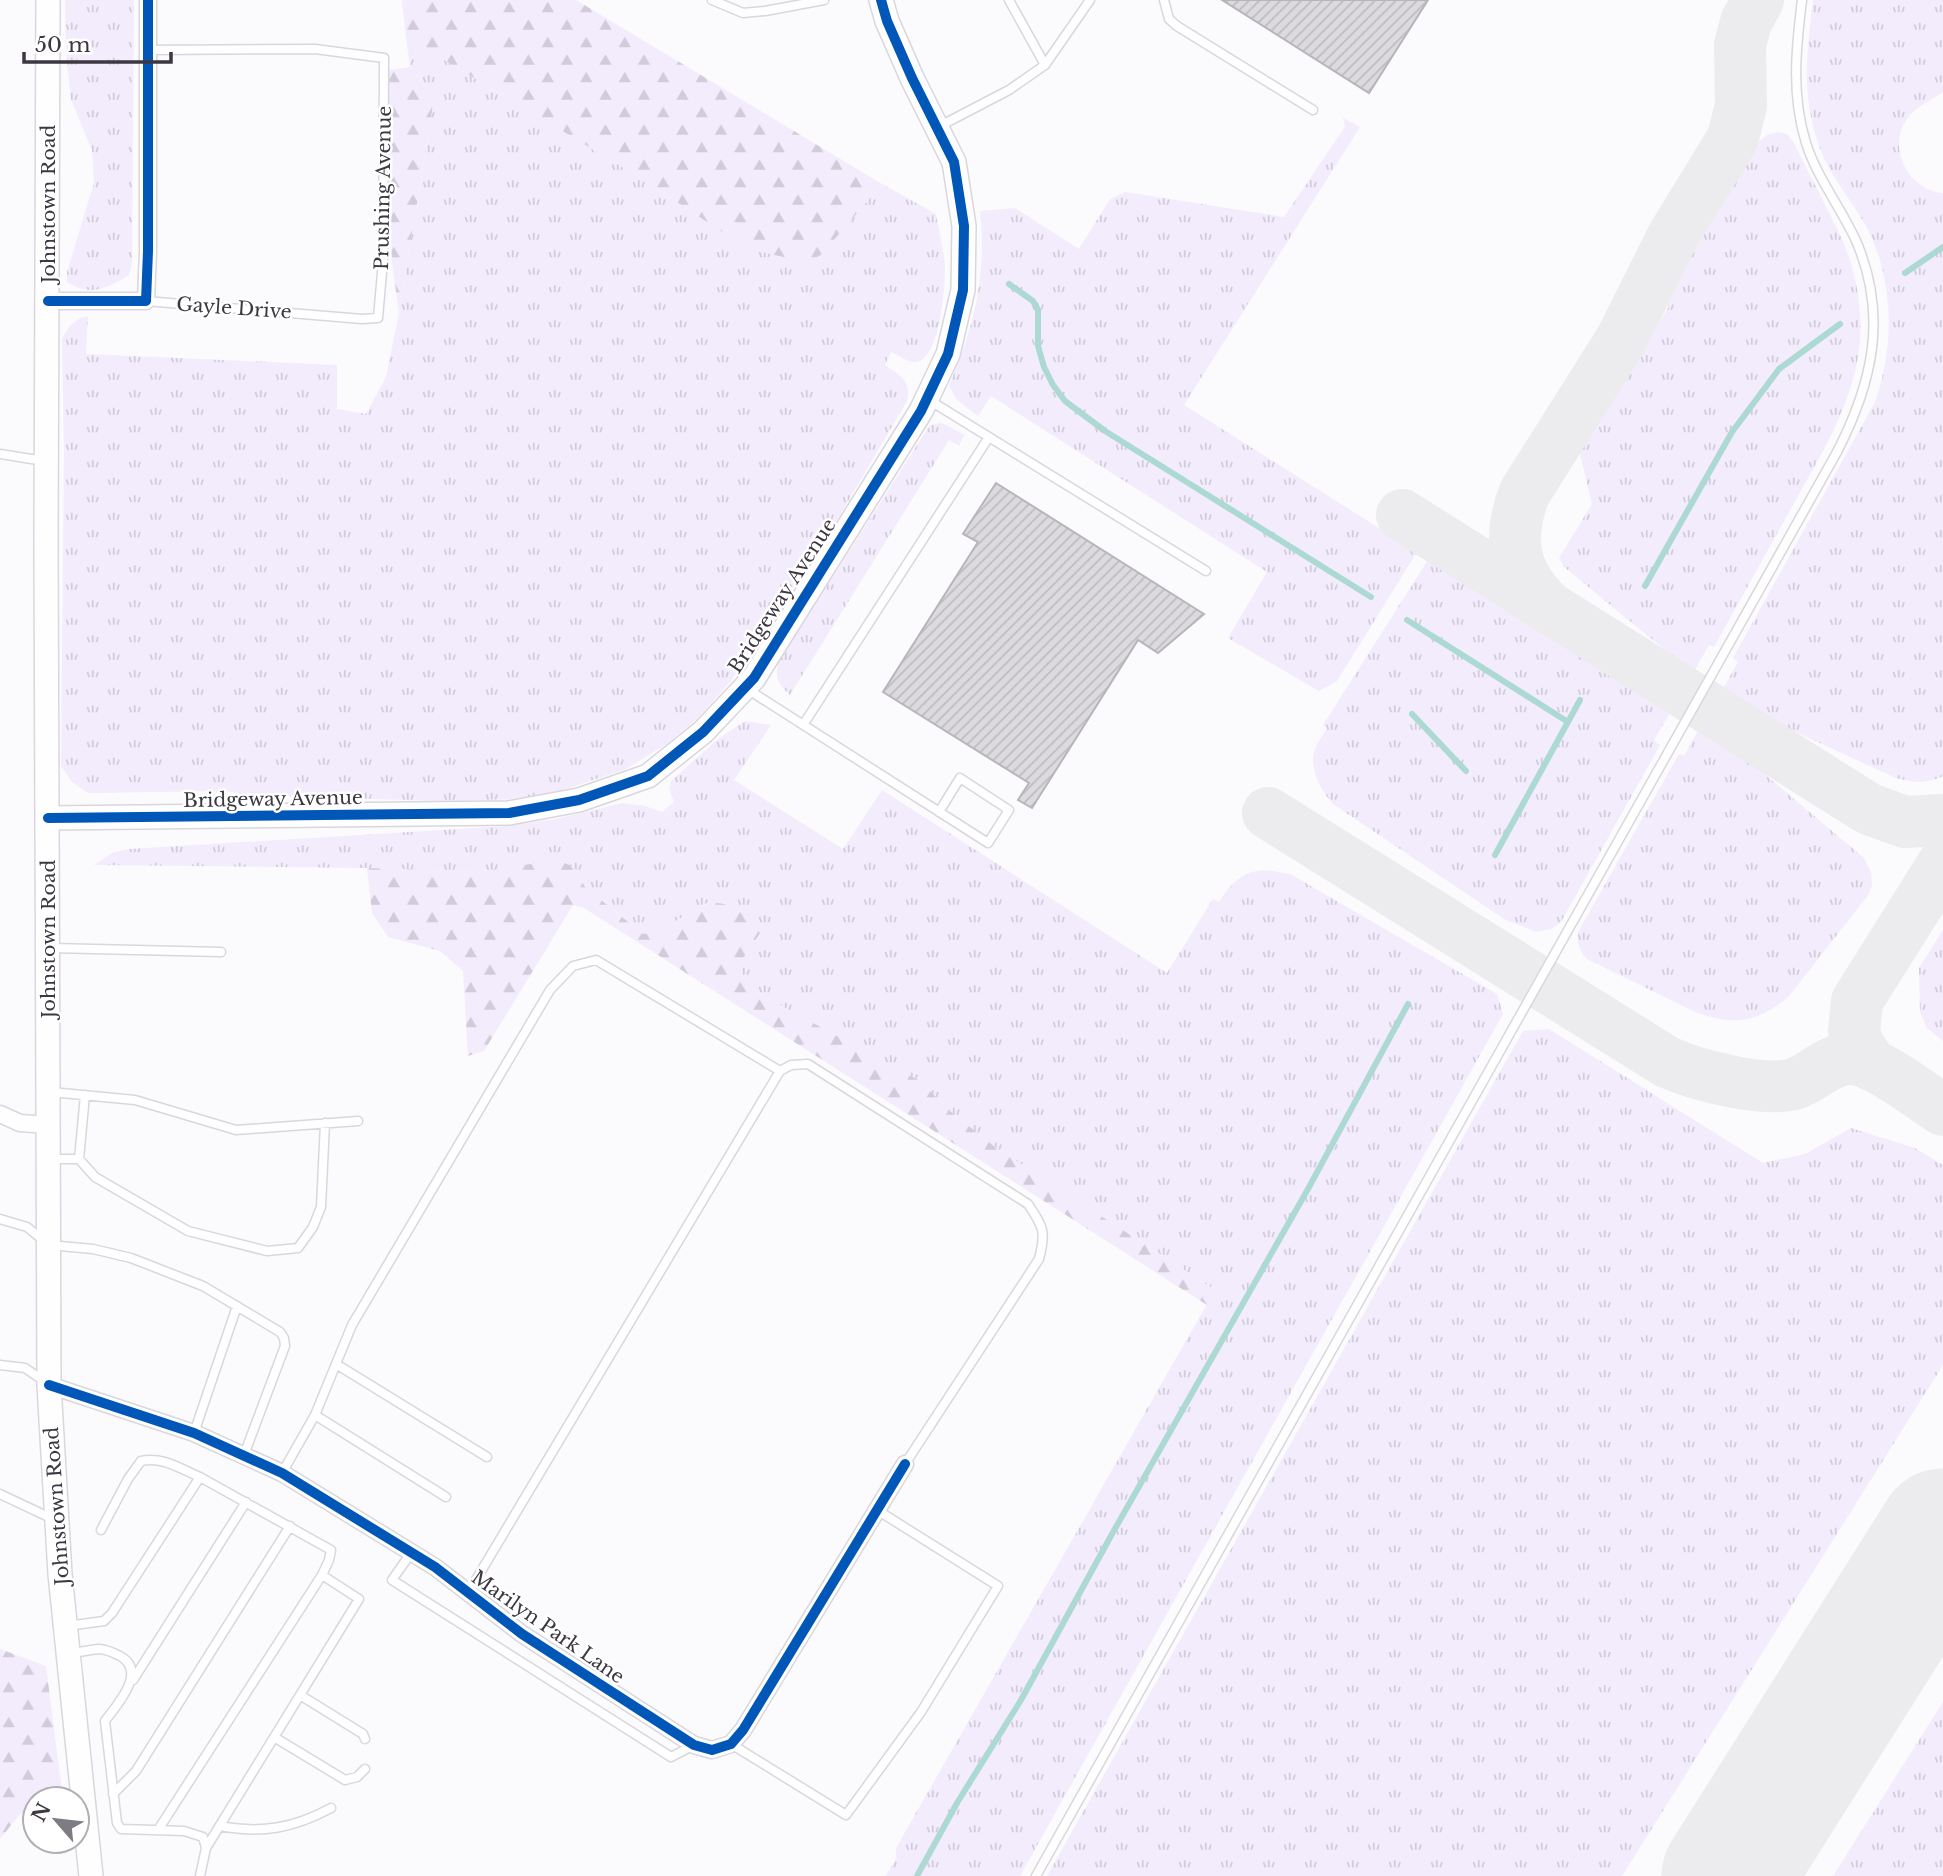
<svg xmlns="http://www.w3.org/2000/svg" width="1943" height="1876" font-family="'Libre Baskerville',serif">
	<defs>
		<pattern id="grass-tufts" width="24" height="20" patternUnits="userSpaceOnUse" patternTransform="scale(1.75)"><rect width="24" height="20" fill="#f3ecfd"/><path d="M3 7l-1-3M5 7V3M7 7l1-3M15 17l-1-3M17 17v-4M19 17l1-3" fill="none" stroke="#d1cbda"/></pattern>
		<pattern id="forest-firs" width="22" height="20" patternUnits="userSpaceOnUse" patternTransform="scale(1.75)"><rect width="22" height="20" fill="#f3ecfd"/><path d="M5 1l3.5 6h-7zM16 11l3.5 6h-7z" fill="#d1cbda"/></pattern>
		<pattern id="building-hatch" width="6" height="6" patternUnits="userSpaceOnUse" patternTransform="scale(1.75)"><rect width="6" height="6" fill="#dcdadf"/><path d="M-1 1l2-2M0 6l6-6M5 7l2-2" fill="none" stroke="#bebcc1"/></pattern>
	</defs>
	<rect width="100%" height="100%" fill="#fbfafd"/>
	<!-- grass -->
	<path fill="url(#grass-tufts)" d="M65 0H134L132 264 129 275C105 289 92 297 67 282V272L94 183 92 150 71 100 66 52Z
		M1813 0H1943V92C1933 99 1920 105 1911 114 1884 143 1906 190 1943 193V776C1926 784 1914 783 1896 778L1774 722 1722 690 1738 662 1733 658 1875 402C1895 346 1894 279 1866 226 1850 197 1828 174 1818 143 1801 92 1807 51 1813 0Z
		M406 37 642 179 748 249 821 255 882 184 936 214C939 232 944 250 945 268 945 288 940 359 916 362 909 363 898 355 891 352L885 365C900 376 912 380 907 401L837 520 730 682 697 719 665 745 626 769 560 791 521 799 439 801 250 795 226 791 88 793 72 782 61 766 64 452 62 339C69 326 74 319 88 316L86 354 337 365V409L366 414 386 377 399 313 434 99 410 67Z
		M1343 118 1360 127 1184 405 1417 552 1337 681 1319 691 1228 638 1267 572 991 396 978 416 956 399 949 386C974 326 987 277 980 211L1015 208 1079 249 1110 199 1125 192 1284 217 1345 127Z
		M1778 132 1787 134 1794 143C1811 179 1831 213 1846 249 1858 278 1863 319 1859 350 1855 384 1839 421 1823 451L1714 647 1709 645 1693 673 1564 567 1559 558 1592 504 1579 450 1668 308 1674 277 1755 145 1767 135Z
		M942 423 965 435 959 445 949 440 790 695C778 684 774 677 779 661L930 425Z
		M1428 560 1671 711 1654 740 1660 745 1561 922 1551 929 1536 932 1504 919 1333 804C1322 792 1313 775 1313 759 1313 748 1322 737 1327 728L1323 725Z
		M745 721 771 725 734 780 843 849 882 790 1167 973 1213 899 1219 902C1240 870 1254 866 1290 874L1497 994 1503 1014 1020 1876H886L896 1858V1848L1215 1290 995 1147 945 1107 922 1082 756 992 741 975 744 957 706 903 657 933 643 934 585 887 574 867 558 860 476 872 367 868 94 865 112 853 129 849 507 826 556 819 623 803 645 806 662 812 674 802 669 789 671 781 718 739Z
		M1699 729 1742 755 1864 858 1871 872 1872 885 1869 894 1789 996C1758 1023 1734 1026 1695 1012L1587 959C1579 950 1577 944 1578 932L1679 754 1684 756Z
		M1943 930V1041L1927 1028 1920 1012 1919 968Z
		M1549 1029 1763 1163 1805 1154 1851 1128 1915 1148 1943 1165V1365L1622 1876H1047L1523 1031Z
		M1943 1702V1876H1833Z"/>
	<!-- forest -->
	<path fill="url(#forest-firs)" d="M402 0H576L882 184 821 255 806 262 748 249 642 179 406 37Z
		M410 67 434 99 399 313 392 262 384 71Z
		M558 860 574 867 585 887 643 934C677 933 697 890 732 907 747 915 750 919 760 933L744 957 741 975 756 992 922 1082 945 1107 995 1147 1215 1290 1207 1305 584 908 573 905 484 1051 468 1056 463 971 440 951 388 937 372 913 367 868 476 872Z
		M0 1649 46 1666 63 1799H35V1811L20 1814 0 1839Z"/>
	<g fill="none" stroke-linecap="round" stroke-linejoin="round">
		<!-- stream -->
		<path stroke="#acd9d2" stroke-width="6" d="M1905 273 1943 247
			M1009 284 1033 301 1038 310V346L1044 367 1053 385 1065 401 1105 431 1371 597
			M1645 586 1732 432 1779 369 1840 324
			M1407 620 1568 722
			M1412 714 1466 771
			M1495 855 1580 700
			M917 1876 957 1803 1021 1700 1112 1534 1308 1189 1408 1004"/>
		<!-- taxiway -->
		<path stroke="#ececee" stroke-width="52" d="M1402 515 1869 809 1905 822 1943 820
			M1552 610C1513 576 1506 539 1525 492L1621 340 1673 236 1733 138 1741 105 1740 45 1746 22 1758 0
			M1268 813 1667 1062C1696 1075 1767 1094 1797 1083 1815 1076 1829 1059 1850 1059 1875 1059 1921 1096 1943 1110
			M1871 1064 1858 1045 1854 1032 1857 1001 1943 864"/>
		<!-- runway -->
		<path stroke="#ececee" stroke-width="131" d="M1727 1876 1943 1534"/>
	</g>
	<!-- building -->
	<path fill="url(#building-hatch)" stroke="#b7b5ba" stroke-width="2" d="M1222 0H1428L1369 93Z
		M996 483 1204 614 1158 653 1138 640 1032 808 1018 800 1029 783 883 692 978 542 963 534Z"/>
	<g fill="none" stroke-linecap="round" stroke-linejoin="round">
		<!-- lane casing -->
		<g stroke="#d9d7dd" stroke-width="11">
			<path id="lane" d="M712 0 743 13 765 11 824 0
				M1009 0 1045 65
				M1164 0 1169 19 1177 26 1313 110
				M938 127 1009 90 1045 65 1090 0
				M146 301 362 319 378 318 383 261 384 58 315 49 148 50
				M929 400 1206 571
				M0 454 44 461
				M747 689 988 843 1009 810 960 778 939 812
				M803 725 989 437
				M51 948 221 952
				M51 1092 135 1100 236 1130 358 1121
				M85 1095 79 1159 95 1177 188 1231 267 1251 298 1248 313 1227 321 1207 325 1123
				M51 1159H79
				M0 1219 27 1227 49 1245 93 1249 131 1258 203 1286 280 1332 284 1338 285 1346 244 1455
				M336 1364 487 1457
				M0 1365 25 1368 44 1381
				M315 1415 446 1497
				M194 1433 237 1306
				M282 1473 315 1415 352 1325 550 990 573 966 596 960 780 1071
				M0 1494 55 1520
				M101 1530 128 1479 141 1461C162 1456 181 1469 200 1477
				M411 1553 392 1580 671 1757 694 1745
				M468 1593 780 1071 791 1065 808 1064 1028 1204C1044 1228 1046 1232 1039 1259L905 1464
				M67 1626 104 1621 112 1613 200 1477 331 1550 329 1560 322 1575 158 1830
				M71 1653C80 1652 90 1650 99 1649 105 1649 114 1653 120 1656 148 1671 117 1705 105 1721L117 1823 121 1829 184 1831 203 1837 206 1848
				M133 1680 246 1502
				M300 1695 363 1734 365 1739
				M274 1737 345 1780 357 1777 365 1769
				M731 1744 846 1815 921 1712 998 1586 877 1510
				M113 1794 136 1771 290 1526
				M220 1826C262 1834 294 1828 331 1808
				M200 1876 206 1848 359 1599 322 1575
				M1036 1876 1837 452C1872 384 1888 317 1857 243 1842 209 1817 178 1806 143 1791 95 1796 48 1802 0"/>
		</g>
		<!-- street casing -->
		<g stroke="#d9d7dd" stroke-width="19">
			<path id="street" d="M48 301H146L148 251V0
				M0 1114 20 1123 48 1125
				M49 1385 194 1433 282 1473 435 1567 522 1634 694 1745 712 1750 731 1744 743 1730 905 1464"/>
		</g>
		<!-- secondary casing -->
		<g stroke="#d9d7dd" stroke-width="26">
			<path id="secondary" d="M48 0 46 542 49 1385 60 1574 91 1876
				M48 818 509 813 579 800 648 776 703 732 754 678 921 411 948 354 963 290 964 226 954 162 912 78 887 21 881 0"/>
		</g>
		<!-- lane -->
		<use href="#lane" stroke="#fefeff" stroke-width="8"/>
		<!-- street -->
		<use href="#street" stroke="#fefeff" stroke-width="16"/>
		<!-- secondary -->
		<use href="#secondary" stroke="#fefeff" stroke-width="23"/>
		<!-- cycleway casing -->
		<g stroke="#fff" stroke-width="15">
			<path id="cycleway" d="M48 301H146L148 251V0
				M48 818 509 813 579 800 648 776 703 732 754 678 921 411 948 354 963 290 964 226 954 162 912 78 887 21 881 0
				M49 1385 194 1433 282 1473 435 1567 522 1634 694 1745 712 1750 731 1744 743 1730 905 1464"/>
		</g>
		<!-- cycleway -->
		<use href="#cycleway" stroke="#0057b8" stroke-width="10"/>
	</g>
	<g text-anchor="middle" dominant-baseline="central" stroke-width="5" stroke-linejoin="round" paint-order="stroke">
		<!-- street labels -->
		<g font-size="19" fill="#3c3741" stroke="#fff">
			<text transform="translate(383 188) rotate(-89)">Prushing Avenue</text>
			<text transform="translate(48 204) rotate(-90)">Johnstown Road</text>
			<text transform="translate(234 308) rotate(4)">Gayle Drive</text>
			<text transform="translate(782 596) rotate(-57)">Bridgeway Avenue</text>
			<text transform="translate(273 799) rotate(-1)">Bridgeway Avenue</text>
			<text transform="translate(48 939) rotate(-90)">Johnstown Road</text>
			<text transform="translate(57 1506) rotate(-94)">Johnstown Road</text>
			<text transform="translate(548 1627) rotate(35)">Marilyn Park Lane</text>
		</g>
	</g>
	<!-- north arrow -->
	<g transform="translate(56 1820) rotate(298)"><circle r="33" fill="#ffffff" stroke="#b1afb3" stroke-width="2"/>
	<path d="M0-5L12 26L0 18L-12 26Z" fill="#7f7b83"/>
	<text y="-10" font-size="19" font-weight="bold" text-anchor="middle" fill="#3c3741">N</text>
	</g>
	<!-- scale -->
	<path d="M24 52v10h147v-10" fill="none" stroke="#3c3741" stroke-width="3.5"/>
	<text x="35" y="52" font-size="21" fill="#3c3741" stroke="#ffffff" stroke-width="5" paint-order="stroke">50 m</text>
</svg>
